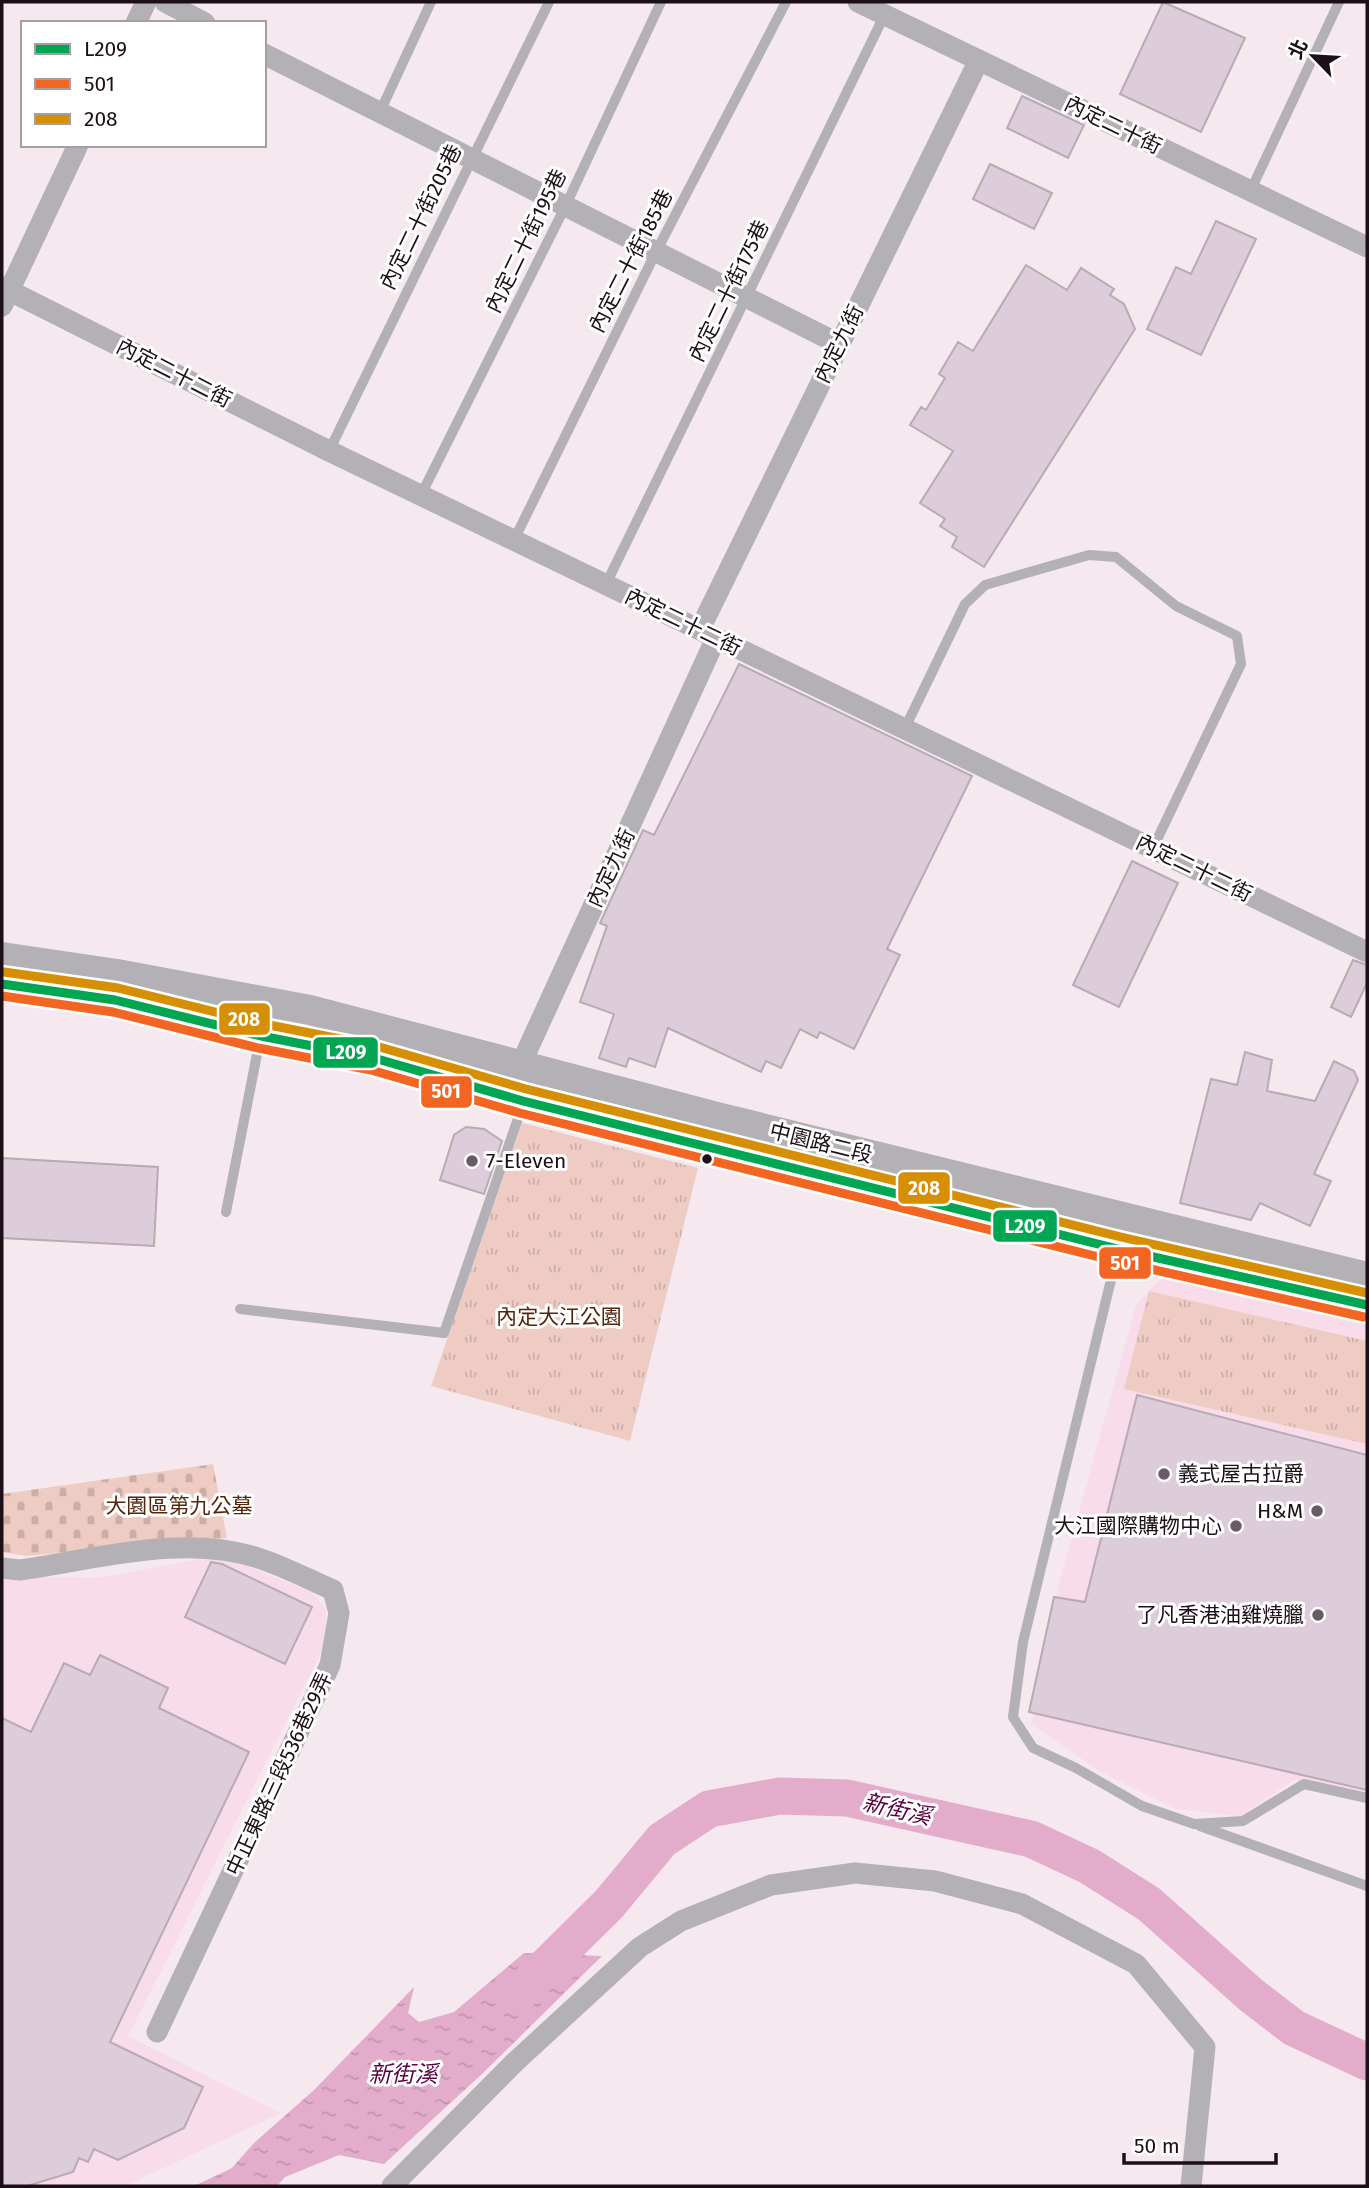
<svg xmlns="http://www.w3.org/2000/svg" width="1369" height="2188" font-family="'Fira Sans','Noto Sans TC',sans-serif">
	<defs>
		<pattern id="cemetery-stones" width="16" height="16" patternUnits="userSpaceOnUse" patternTransform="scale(1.75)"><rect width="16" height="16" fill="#efccc3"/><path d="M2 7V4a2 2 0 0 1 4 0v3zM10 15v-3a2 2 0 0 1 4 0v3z" fill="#ccaea7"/></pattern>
		<pattern id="park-tufts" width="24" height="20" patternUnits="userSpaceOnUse" patternTransform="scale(1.75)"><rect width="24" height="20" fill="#efccc3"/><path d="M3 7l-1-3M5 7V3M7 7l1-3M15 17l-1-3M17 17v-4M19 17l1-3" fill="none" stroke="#ccaea7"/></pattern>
		<pattern id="water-ripples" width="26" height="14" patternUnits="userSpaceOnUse" patternTransform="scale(1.75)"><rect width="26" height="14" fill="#e4accb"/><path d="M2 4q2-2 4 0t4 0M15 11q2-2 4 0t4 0" fill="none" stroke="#c393ae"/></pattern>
	</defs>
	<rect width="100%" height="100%" fill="#f6e8ef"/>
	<!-- built -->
	<path fill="#f8dcea" d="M1162 1277 1367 1325V1798L1294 1780 1240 1816 1175 1809 1101 1772 1031 1724 1059 1584 1136 1305Z
		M202 1559 235 1561 311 1592 326 1609 327 1641 128 2036 281 2113 125 2186H2V1576L96 1578Z"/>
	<!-- cemetery -->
	<path fill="url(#cemetery-stones)" d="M213 1464 227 1538 27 1556 2 1552V1494Z"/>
	<!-- park -->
	<path fill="url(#park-tufts)" d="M522 1123 698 1168 630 1441 431 1386Z
		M1149 1291 1367 1341V1444L1124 1389Z"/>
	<!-- water -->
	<path fill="url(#water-ripples)" d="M524 1953 602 1956 482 2074 384 2164 339 2155 285 2177 277 2186H194L232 2168 254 2143 314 2090 414 1987 408 2013 419 2022 454 2012Z"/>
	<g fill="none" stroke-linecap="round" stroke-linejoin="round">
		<!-- river -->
		<path stroke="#e4accb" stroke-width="37" d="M522 1990 609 1904 662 1840 709 1809 780 1796 847 1798 1031 1839 1089 1866 1149 1904 1251 1995 1294 2028 1367 2062"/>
	</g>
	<!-- building -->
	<path fill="#ddccda" stroke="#b7abb4" stroke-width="2" d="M1163 2 1245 38 1201 132 1120 94Z
		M1022 96 1084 125 1068 158 1007 128Z
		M990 164 1052 193 1034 229 973 199Z
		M1216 221 1256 239 1201 355 1147 329 1176 267 1191 274Z
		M1026 265 1067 290 1081 268 1114 289 1110 295 1124 304 1135 329 984 567 952 547 957 537 940 526 945 519 920 503 953 451 910 425 921 407 926 410 945 378 939 374 958 342 973 351Z
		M739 664 972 776 887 949 900 955 854 1049 820 1032 817 1038 800 1029 781 1068 766 1061 761 1072 668 1028 655 1067 629 1058 626 1067 599 1058 614 1014 580 1002 607 926 600 923 643 830 654 835Z
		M1132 861 1178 883 1119 1007 1073 985Z
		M1353 960 1367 965V983L1351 1017 1331 1007Z
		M1245 1052 1272 1060 1267 1091 1315 1101 1334 1061 1354 1071 1358 1080 1314 1174 1331 1181 1310 1226 1260 1203 1251 1220 1180 1203 1211 1079 1237 1085Z
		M466 1127 484 1129 502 1141 484 1194 440 1180 454 1135Z
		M2 1158 158 1167 154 1246 2 1238Z
		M1137 1395 1367 1455V1790L1029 1712 1054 1597 1085 1602Z
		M211 1562 222 1564 312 1607 285 1664 185 1617Z
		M100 1655 168 1688 159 1708 249 1752 110 2042 203 2087 184 2128 118 2160 94 2149 88 2162 79 2158 73 2172 27 2186H2V1718L31 1732 64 1663 90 1675Z"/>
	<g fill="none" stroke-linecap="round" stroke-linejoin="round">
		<!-- service -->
		<path stroke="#b3b1b6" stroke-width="10" d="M379 114 431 2
			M1250 192 1339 2
			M329 451 549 2
			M421 495 565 207 661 2
			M514 540 656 252 786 2
			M606 584 885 14
			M905 728 965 604 985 585 1089 555 1116 557 1176 606 1237 636 1241 664 1153 848
			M226 1212 260 1039
			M1118 1251 1023 1642 1013 1717 1033 1748 1076 1768 1142 1806 1194 1824 1243 1821 1304 1784 1367 1798
			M240 1309 444 1333 523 1104
			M1200 1826 1367 1886"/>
		<!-- minor -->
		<path stroke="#b3b1b6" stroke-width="21" d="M165 2 205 23
			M858 2 1367 247
			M136 23 146 2
			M264 54 839 344
			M2 287 329 451 1367 952
			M2 306 78 145
			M700 629 979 60
			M523 1101 520 1066 716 638
			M2 1568 20 1570C97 1559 188 1532 264 1560 287 1568 310 1580 333 1590L339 1613 330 1665 157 2032
			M392 2186 515 2062 640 1947 681 1921 771 1885 855 1873 935 1881 1022 1904 1136 1964 1205 2047 1191 2186"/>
		<!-- secondary -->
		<path stroke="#b3b1b6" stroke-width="30" d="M2 957 117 974 310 1010 717 1117 1367 1277
			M2 984 115 1000 261 1036 374 1058 523 1101 724 1151 1118 1249 1367 1305"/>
		<!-- bus-1 casing -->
		<g stroke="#fff" stroke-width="14">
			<path id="bus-1" d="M2 984 115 1000 261 1036 374 1058 523 1101 724 1151 1118 1249 1367 1305"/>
		</g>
		<!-- bus-2 casing -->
		<g stroke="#fff" stroke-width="14">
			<path id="bus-2" d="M2 996 113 1012 258 1048 371 1070 520 1113 1115 1261 1364 1317"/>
		</g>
		<!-- bus-3 casing -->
		<g stroke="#fff" stroke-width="14">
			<path id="bus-3" d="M4 972 118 988 264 1024 376 1046 526 1089 1121 1237 1367 1293"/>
		</g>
		<!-- bus-1 -->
		<use href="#bus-1" stroke="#00a651" stroke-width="9"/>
		<!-- bus-2 -->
		<use href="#bus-2" stroke="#f26522" stroke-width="9"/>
		<!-- bus-3 -->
		<use href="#bus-3" stroke="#d68f03" stroke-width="9"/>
	</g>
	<!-- markers -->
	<circle fill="#1d0f17" stroke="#fff" stroke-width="2.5" cx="707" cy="1159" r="6"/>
	<g fill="#695b63" stroke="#fff" stroke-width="2.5">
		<circle cx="472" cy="1161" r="7"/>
		<circle cx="1164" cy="1474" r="7"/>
		<circle cx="1317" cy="1511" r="7"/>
		<circle cx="1236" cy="1526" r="7"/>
		<circle cx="1318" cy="1615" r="7"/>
	</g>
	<g text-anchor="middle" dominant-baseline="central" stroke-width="6" stroke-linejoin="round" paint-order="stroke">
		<!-- street labels -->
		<g font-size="21" fill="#1d0f17" stroke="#fff">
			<text transform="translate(1113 125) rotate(26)">內定二十街</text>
			<text transform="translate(421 217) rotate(-64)">內定二十街205巷</text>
			<text transform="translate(526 241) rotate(-64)">內定二十街195巷</text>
			<text transform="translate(631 261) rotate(-63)">內定二十街185巷</text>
			<text transform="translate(729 291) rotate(-64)">內定二十街175巷</text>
			<text transform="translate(839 344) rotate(-64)">內定九街</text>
			<text transform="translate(174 373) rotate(27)">內定二十二街</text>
			<text transform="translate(683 622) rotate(26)">內定二十二街</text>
			<text transform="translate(611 868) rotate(-65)">內定九街</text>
			<text transform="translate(1194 868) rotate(26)">內定二十二街</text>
			<text transform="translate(821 1143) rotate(14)">中園路二段</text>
			<text transform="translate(279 1774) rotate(-65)">中正東路三段536巷29弄</text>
		</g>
		<!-- poi labels -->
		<g font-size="21" fill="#1d0f17" stroke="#fff" text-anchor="end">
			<text x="486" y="1161" text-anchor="start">7-Eleven</text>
			<text x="1178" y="1474" text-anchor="start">義式屋古拉爵</text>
			<text x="1303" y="1511">H&amp;M</text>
			<text x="1222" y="1526">大江國際購物中心</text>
			<text x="1304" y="1615">了凡香港油雞燒臘</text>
		</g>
		<!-- park labels -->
		<g font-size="21" fill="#54240b" stroke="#fff">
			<text x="559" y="1317">內定大江公園</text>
			<text x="179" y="1506">大園區第九公墓</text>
		</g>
		<!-- water labels -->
		<g font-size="23" font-style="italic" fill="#5b0040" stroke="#fff">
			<text transform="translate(897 1809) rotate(13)">新街溪</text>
			<text x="403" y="2074">新街溪</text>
		</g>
	</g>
	<g stroke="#fff" stroke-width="2.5">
		<rect x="218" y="1002" width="53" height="34" rx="7" fill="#d68f03"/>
		<rect x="312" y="1036" width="67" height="33" rx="7" fill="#00a651"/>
		<rect x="420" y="1075" width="53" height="34" rx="7" fill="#f26522"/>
		<rect x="897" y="1171" width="54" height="34" rx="7" fill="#d68f03"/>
		<rect x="992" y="1209" width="66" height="34" rx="7" fill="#00a651"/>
		<rect x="1098" y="1246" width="54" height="34" rx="7" fill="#f26522"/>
	</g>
	<g font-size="19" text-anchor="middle" font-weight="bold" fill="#fff">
		<text x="244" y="1026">208</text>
		<text x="346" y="1059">L209</text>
		<text x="446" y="1098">501</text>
		<text x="924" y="1195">208</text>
		<text x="1025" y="1233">L209</text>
		<text x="1125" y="1270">501</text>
	</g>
	<!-- border -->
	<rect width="1369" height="2188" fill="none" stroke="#1d0f17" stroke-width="7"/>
	<!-- legend -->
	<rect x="21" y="21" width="245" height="126" fill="#ffffff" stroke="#a59fa2" stroke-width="2"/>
	<rect x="35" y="44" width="35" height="10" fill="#00a651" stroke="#a59fa2" stroke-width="2"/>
	<text x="84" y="56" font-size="21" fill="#1d0f17">L209</text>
	<rect x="35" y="79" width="35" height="10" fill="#f26522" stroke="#a59fa2" stroke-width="2"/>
	<text x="84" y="91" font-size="21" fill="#1d0f17">501</text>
	<rect x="35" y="114" width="35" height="10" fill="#d68f03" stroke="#a59fa2" stroke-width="2"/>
	<text x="84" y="126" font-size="21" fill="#1d0f17">208</text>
	<!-- north arrow -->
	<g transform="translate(1313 56) rotate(295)" stroke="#ffffff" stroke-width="5" paint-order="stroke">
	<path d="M0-5L12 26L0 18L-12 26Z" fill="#1d0f17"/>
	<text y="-10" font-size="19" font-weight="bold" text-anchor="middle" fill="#1d0f17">北</text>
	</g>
	<!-- scale -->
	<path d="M1124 2153v10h152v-10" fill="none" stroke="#1d0f17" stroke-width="3.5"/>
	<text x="1134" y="2153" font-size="21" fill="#1d0f17" stroke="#ffffff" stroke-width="5" paint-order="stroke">50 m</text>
</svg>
